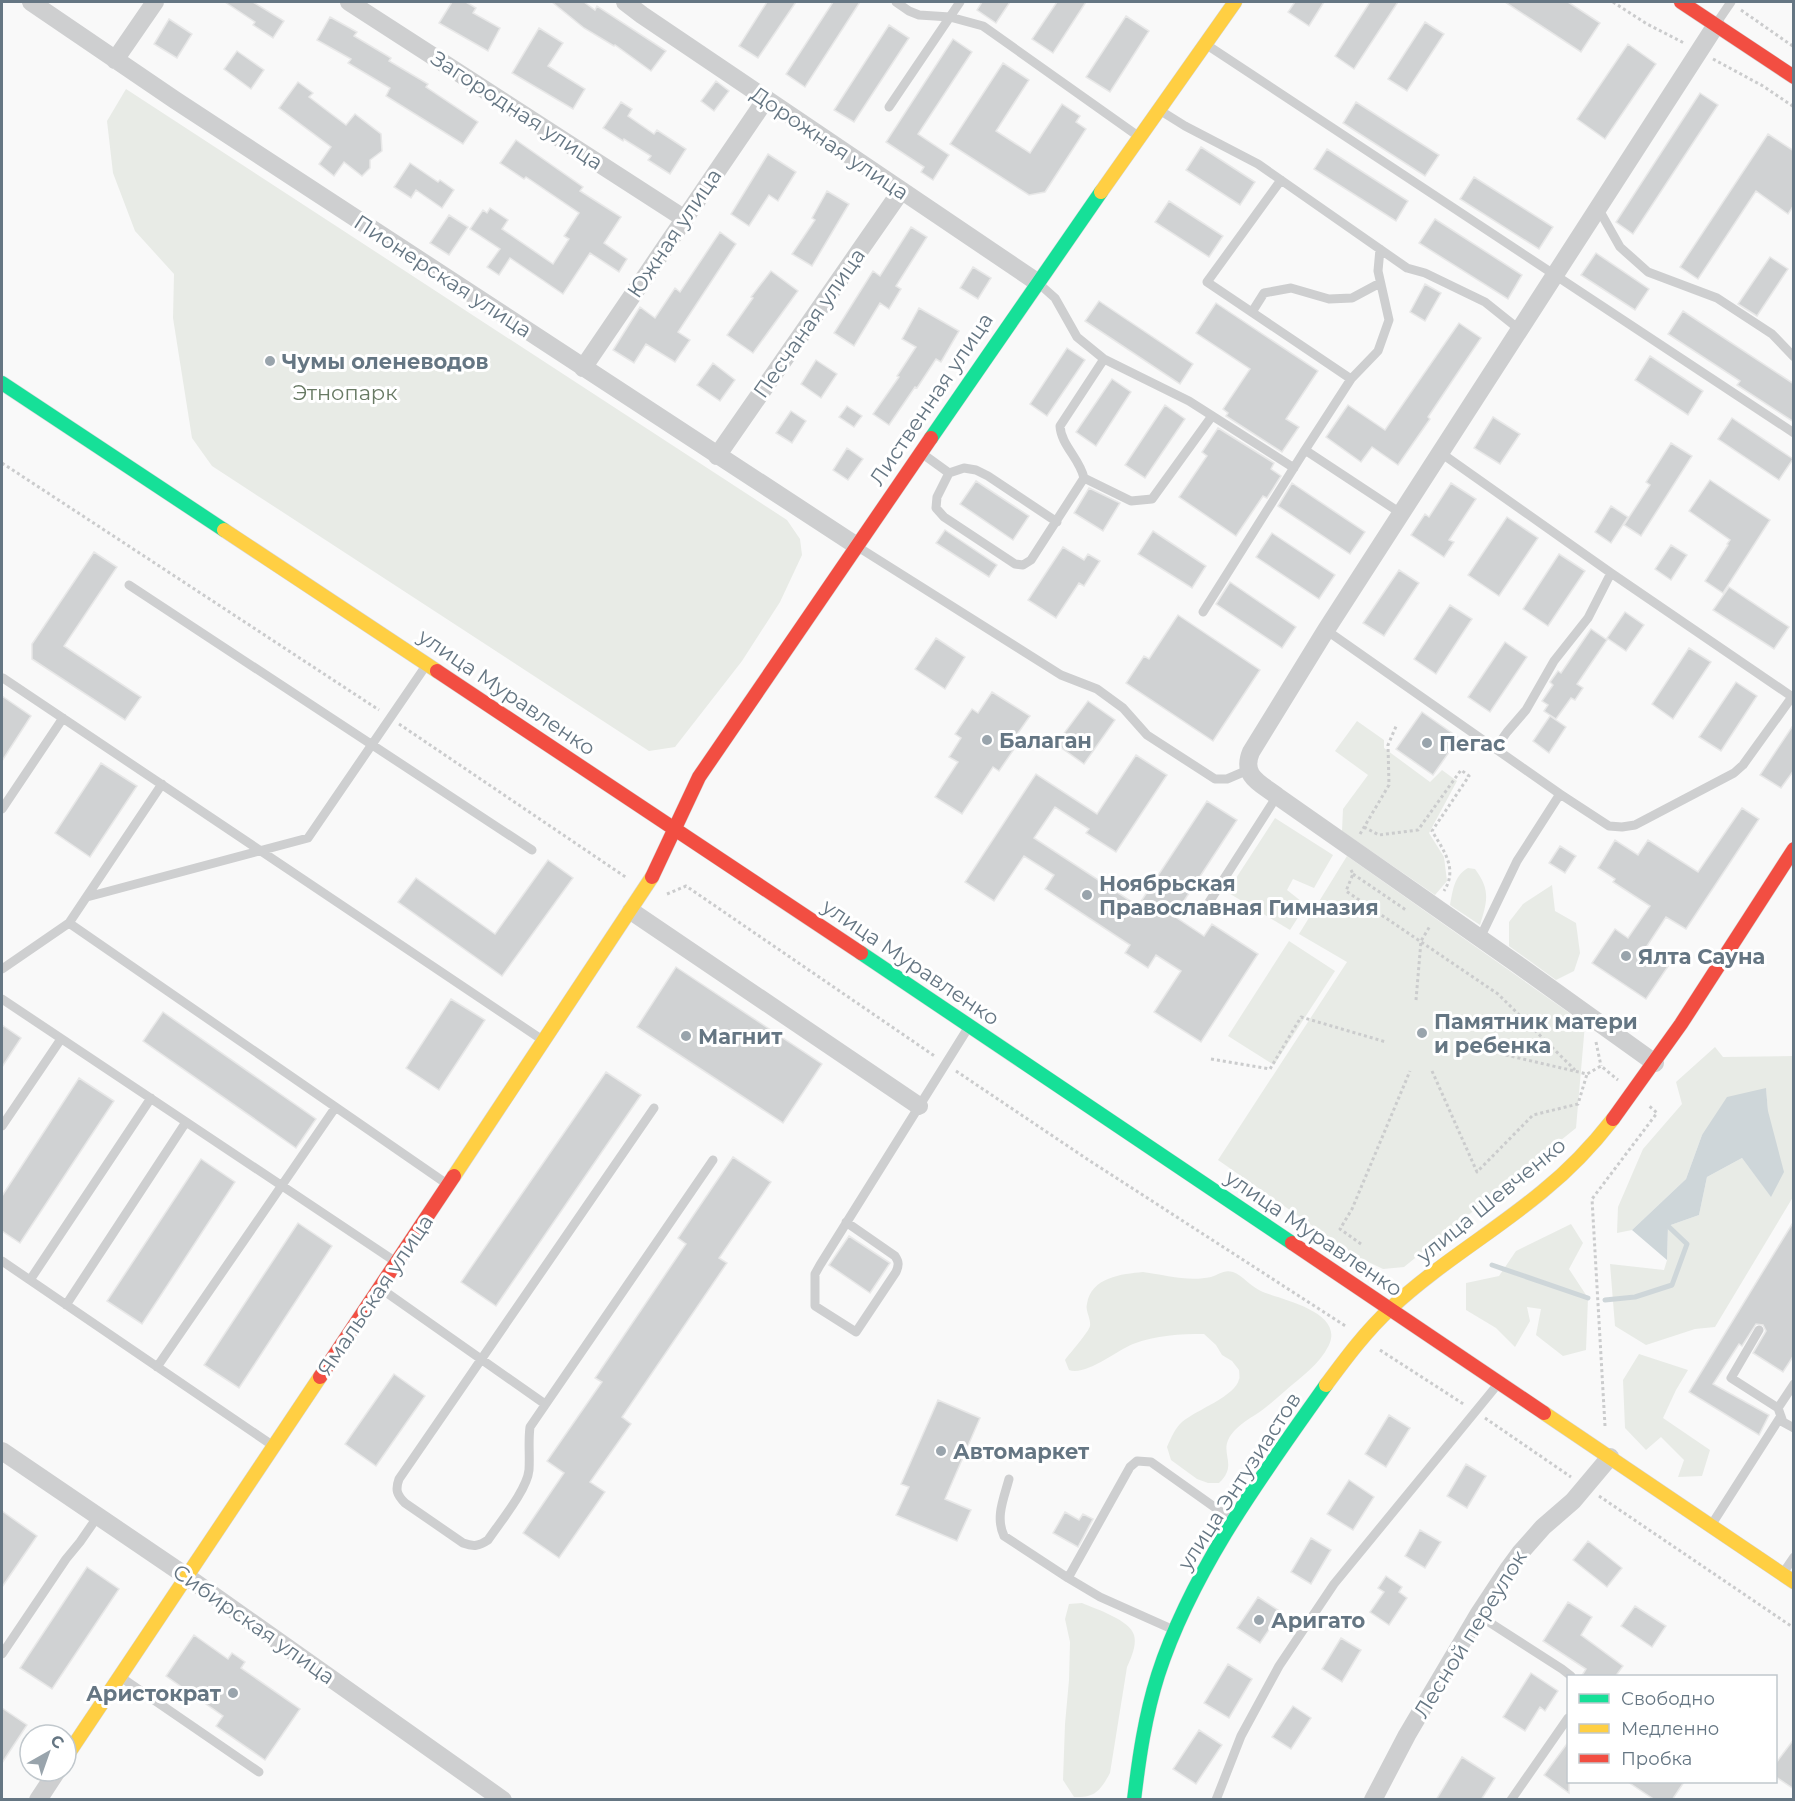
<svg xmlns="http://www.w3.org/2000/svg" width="1795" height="1801" font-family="Montserrat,sans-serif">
	<rect width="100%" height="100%" fill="#f9f9f9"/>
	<!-- green -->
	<path fill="#e8ebe6" d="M126 89 787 520 800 539 802 555 780 602 742 661 675 747 649 751 212 466 192 438 173 318 174 274 135 231 113 173 107 121Z
		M1357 721 1384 740V748L1430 782 1442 770 1457 781 1429 833 1444 857 1447 881 1435 895 1342 831 1343 809 1368 775 1335 751Z
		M1275 818 1333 855 1314 888 1293 879 1287 890 1306 905 1290 930 1227 892Z
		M1347 856 1585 1024 1576 1128 1404 1267 1383 1269 1356 1256 1218 1160 1347 962 1299 934Z
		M1468 868 1475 869C1491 890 1487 902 1480 925L1450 905C1453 890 1454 876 1468 868Z
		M1552 885 1555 911 1576 923 1580 953 1574 971 1556 980 1509 946V922L1523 904Z
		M1289 941 1335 971 1274 1065 1228 1036Z
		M1715 1047 1723 1057 1793 1056V1197L1715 1327 1695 1329 1646 1345 1615 1326 1610 1264 1664 1270 1667 1260 1668 1226 1699 1215 1707 1177 1742 1158 1771 1196 1768 1111 1766 1089 1702 1135 1686 1179 1632 1230 1617 1233 1618 1207 1643 1149 1682 1104 1676 1082Z
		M1571 1224 1583 1243 1569 1269 1588 1298 1586 1350 1563 1356 1536 1335 1541 1309 1527 1307 1530 1321 1515 1347 1496 1328 1466 1310V1283L1499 1276 1516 1251Z
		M1143 1272C1165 1275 1189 1282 1211 1277 1218 1275 1224 1269 1233 1272 1242 1275 1252 1288 1263 1292 1283 1300 1344 1312 1329 1345 1319 1365 1301 1377 1285 1391 1277 1398 1269 1405 1261 1411 1252 1417 1243 1422 1235 1430 1214 1452 1241 1462 1219 1483H1208L1197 1479 1171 1460 1167 1447C1171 1438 1175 1428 1182 1422 1196 1410 1236 1396 1239 1379 1240 1379 1239 1370 1239 1370L1232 1361 1222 1355 1216 1345 1204 1334C1180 1334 1156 1335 1133 1344 1116 1351 1086 1376 1069 1370L1065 1360C1070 1353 1088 1333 1090 1326 1091 1318 1085 1311 1087 1304 1091 1277 1122 1274 1143 1272Z
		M1639 1354 1688 1370 1676 1390 1663 1418 1710 1450 1702 1476 1678 1477 1684 1460 1661 1437 1646 1450 1625 1428 1623 1380Z
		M1082 1603C1096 1609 1130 1620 1134 1635 1137 1645 1131 1658 1127 1667L1110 1773C1100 1791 1095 1798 1074 1797L1063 1780 1065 1724 1069 1680 1070 1642 1065 1619 1069 1604Z"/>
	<!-- water -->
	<path fill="#ced6d9" d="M1766 1088 1768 1111 1784 1172 1771 1197 1742 1158 1707 1177 1699 1215 1668 1226 1667 1260 1632 1230 1686 1179 1702 1135 1727 1097Z"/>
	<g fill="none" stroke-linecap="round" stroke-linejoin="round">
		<!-- stream -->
		<path stroke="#ced6d9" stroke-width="5" d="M1492 1265 1588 1298
			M1605 1300 1635 1297 1672 1285 1687 1244 1668 1226"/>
	</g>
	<!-- building -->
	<path fill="#d0d2d3" stroke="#e8e8e8" stroke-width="1.5" d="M225 2H253L284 21 273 38 253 25 255 22Z
		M452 2H466L476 8 473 13 500 28 488 51 439 23Z
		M552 2H584L595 10 597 6 666 51 651 71 615 45 614 46 584 28Z
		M767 2H796L758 58 739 46Z
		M833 2H860L805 87 786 74Z
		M982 2H1010L996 23 977 10Z
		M1057 2H1086L1053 53 1032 39Z
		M1295 2H1324L1309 26 1288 12Z
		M1370 2H1398L1354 69 1335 56Z
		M1505 2H1568L1600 23 1581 52Z
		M1126 16 1149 31 1110 92 1086 77Z
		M330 17 357 32 354 36 391 58 389 61 428 84 426 87 478 122 463 144 386 96 390 88 348 63 351 59 317 40Z
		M169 19 192 34 177 58 154 44Z
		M1425 22 1444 34 1407 91 1388 79Z
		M889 25 909 38 854 122 834 110Z
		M539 28 563 43 548 66 585 89 573 109 512 73Z
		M953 39 972 52 918 134 949 155 933 180 921 172 924 167 886 142Z
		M1628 44 1656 64 1605 139 1577 119Z
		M237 51 264 70 251 89 224 69Z
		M1003 63 1029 80 996 131 1030 153 1062 104 1080 116 1076 122 1086 129 1045 192 1029 195 950 144Z
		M716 81 729 91 714 111 701 101Z
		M298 82 313 93 309 97 346 125 355 114 381 134 382 151 370 160V168L362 176 344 162 334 176 319 164 331 147 279 108Z
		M1700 93 1718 105 1633 234 1616 222Z
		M621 102 632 109 628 116 654 134 657 130 686 149 670 174 648 160 651 156 624 139 623 141 603 128Z
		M1356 102 1439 155 1425 176 1343 123Z
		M1768 134 1794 151V205L1788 214 1756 191 1698 279 1680 267Z
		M516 140 583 187 580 191 621 217 604 243 627 259 619 272 590 253 563 294 510 258 499 275 487 267 500 249 470 229 483 210 487 213 490 208 508 220 502 229 553 264 569 239 564 236 579 213 526 177 524 179 500 163Z
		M1201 147 1255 182 1240 205 1186 170Z
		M1327 149 1408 201 1396 221 1314 169Z
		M768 154 796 172 778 201 769 195 749 226 731 214Z
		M410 163 438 182 440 180 454 190 442 208 416 190 411 198 394 187Z
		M1474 177 1553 227 1539 249 1460 199Z
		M827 191 849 204 812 266 792 254 815 220 812 218Z
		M1169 201 1223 236 1209 257 1155 222Z
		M449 215 468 227 449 255 430 243Z
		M1435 219 1522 275 1508 299 1419 243Z
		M911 227 927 237 896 286 901 289 889 309 880 303 854 346 834 333 873 271 880 276Z
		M720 232 736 244 678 332 690 340 675 362 646 344 634 363 613 350 640 307 655 318 675 288 680 292Z
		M1596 253 1649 289 1635 310 1581 275Z
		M1770 257 1788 269 1757 316 1738 304Z
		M973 267 991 278 978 299 960 288Z
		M771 271 798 291 753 353 727 335 753 298 751 297Z
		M1425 284 1441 293 1425 321 1410 312Z
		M1099 301 1193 364 1180 384 1085 321Z
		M1216 303 1318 371 1286 419 1299 427 1282 452 1226 416 1228 413 1223 409 1250 369 1196 333Z
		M919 308 959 331 941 362 936 359 917 388 915 387 889 425 873 414 899 377 897 376 916 347 902 339Z
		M1683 311 1794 384V422L1737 385 1740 381 1668 334Z
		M1459 323 1481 338 1428 417 1430 419 1398 465 1372 447 1361 462 1326 437 1348 405 1385 430Z
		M1067 348 1085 360 1047 416 1030 404Z
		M1650 356 1703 391 1688 415 1635 380Z
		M816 360 837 374 821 398 801 384Z
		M713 363 735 380 720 401 697 385Z
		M1112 379 1131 392 1096 446 1076 432Z
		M1165 405 1185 419 1145 478 1125 465Z
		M847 406 862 416 854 427 839 417Z
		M791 411 806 421 792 443 776 433Z
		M1493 417 1520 434 1500 464 1474 448Z
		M1732 418 1793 459 1779 480 1718 439Z
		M1218 428 1274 463 1271 469 1281 476 1267 498 1263 496 1236 536 1179 497 1207 456 1202 452Z
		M1671 443 1692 456 1641 536 1624 525 1650 485 1646 482Z
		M847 448 863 459 848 480 833 470Z
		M1710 480 1770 520 1723 593 1705 581 1728 545 1727 544 1730 540 1689 511Z
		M976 481 1029 516 1013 540 960 504Z
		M1292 483 1365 532 1350 554 1278 506Z
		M1451 483 1476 499 1449 540 1454 542 1444 557 1411 535 1425 514 1429 517Z
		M1089 488 1120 503 1103 531 1074 513Z
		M1611 506 1628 517 1611 543 1595 532Z
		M1507 517 1538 538 1499 596 1468 575Z
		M945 530 997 565 989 577 936 543Z
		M1153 531 1206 566 1192 588 1138 554Z
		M1272 533 1335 575 1319 599 1256 557Z
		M1671 545 1687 555 1671 580 1655 569Z
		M1063 547 1084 560 1088 554 1100 561 1084 586 1079 583 1056 618 1028 600Z
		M94 552 117 567 64 646 141 697 125 720 32 659V644Z
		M1559 554 1585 571 1548 626 1523 609Z
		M1399 570 1419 583 1384 636 1363 623Z
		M1230 582 1296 627 1282 648 1216 604Z
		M1729 587 1789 627 1774 649 1713 610Z
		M1450 605 1472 619 1436 674 1414 659Z
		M1625 612 1644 625 1626 651 1607 638Z
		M1178 615 1260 670 1213 741 1126 683 1144 656 1149 659Z
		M1591 629 1607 640 1577 684 1583 688 1575 700 1571 698 1556 719 1544 711 1548 705 1542 701 1553 685 1550 682 1558 671 1561 673Z
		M936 638 965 657 945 689 915 669Z
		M1505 642 1527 657 1490 712 1468 697Z
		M1689 648 1711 662 1673 719 1652 704Z
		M1736 682 1757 696 1721 751 1699 737Z
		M992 692 1030 716 1018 733 1023 736 999 771 993 767 962 814 935 797 958 762 949 757 961 738 955 734 972 709 978 713Z
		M2 696 31 716 2 761Z
		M1088 701 1115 720 1084 764 1056 744Z
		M1422 712 1459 738 1433 775 1396 749Z
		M1550 716 1566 727 1549 753 1533 741Z
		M1794 724V770L1781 788 1760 775Z
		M1136 755 1167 775 1116 852 1086 833 1089 829 1055 807 1034 838 1138 906 1207 801 1237 820 1174 916 1204 936 1212 924 1258 954 1201 1042 1154 1012 1181 971 1156 955 1148 968 1125 953 1130 945 1045 889 1054 875 1024 856 994 901 965 882 1036 774 1097 814Z
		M101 763 137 786 90 857 55 833Z
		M1742 808 1759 819 1686 929 1666 917 1645 949 1669 965 1646 999 1592 963 1615 929 1628 938 1650 906 1613 882 1615 879 1598 868 1615 840 1638 855 1648 840 1698 872Z
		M1560 846 1576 856 1565 873 1549 863Z
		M548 860 573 878 502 976 398 902 416 878 495 934Z
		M676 967 822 1064 783 1123 637 1027Z
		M451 999 485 1020 439 1090 406 1068Z
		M163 1012 316 1119 296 1148 143 1041Z
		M2 1025 21 1038 2 1067Z
		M606 1072 641 1095 496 1306 461 1282Z
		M79 1078 114 1101 20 1243 2 1231V1196Z
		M733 1157 771 1182 719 1258 727 1263 622 1417 631 1424 590 1482 605 1492 559 1558 523 1533 564 1473 547 1461 602 1382 595 1378 686 1244 678 1238Z
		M201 1159 235 1182 142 1324 107 1301Z
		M1794 1221V1355L1783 1372 1753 1353 1766 1331 1763 1325 1756 1324 1742 1346 1739 1344 1713 1384 1769 1415 1759 1435 1689 1392Z
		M298 1223 332 1246 239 1388 204 1365Z
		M849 1236 890 1263 870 1293 829 1265Z
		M394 1374 425 1396 376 1466 345 1444Z
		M938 1400 980 1418 945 1499 971 1510 957 1541 896 1515 909 1487 901 1484Z
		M1389 1415 1410 1428 1386 1467 1365 1454Z
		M1466 1464 1486 1476 1467 1508 1447 1496Z
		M1349 1480 1374 1497 1353 1530 1327 1514Z
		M2 1511 37 1536 2 1587Z
		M1065 1512 1079 1520 1083 1514 1093 1519 1078 1547 1053 1533Z
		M1420 1530 1441 1542 1425 1568 1405 1556Z
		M1311 1538 1331 1550 1311 1584 1291 1572Z
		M1588 1541 1622 1568 1607 1587 1573 1560Z
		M87 1567 119 1589 52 1689 20 1668Z
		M1386 1576 1402 1587 1399 1592 1407 1598 1389 1625 1370 1612 1384 1592 1378 1588Z
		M1258 1597 1281 1612 1260 1643 1237 1628Z
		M1568 1602 1592 1617 1581 1635 1623 1666 1615 1677H1581L1586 1669 1543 1641Z
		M1635 1606 1666 1626 1652 1647 1621 1626Z
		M194 1635 228 1659 232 1653 245 1662 241 1668 300 1709 265 1760 216 1726 223 1716 166 1676Z
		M1341 1638 1361 1650 1342 1682 1322 1669Z
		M1228 1664 1252 1679 1229 1718 1204 1703Z
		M1531 1673 1558 1691 1545 1711 1540 1707 1525 1731 1503 1717Z
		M1293 1706 1311 1718 1291 1749 1272 1737Z
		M2 1708 27 1725 2 1763Z
		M1199 1730 1222 1745 1196 1784 1173 1769Z
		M1794 1739V1789L1776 1777V1763Z
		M1569 1741V1793L1544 1775Z
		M1462 1757 1495 1778 1481 1800H1436Z
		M1628 1782H1684L1672 1800H1655Z"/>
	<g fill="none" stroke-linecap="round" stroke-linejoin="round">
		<!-- fast casing -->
		<g stroke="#d5d6d7" stroke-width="15">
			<path id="fast" d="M2 383 224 530
				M931 438 1101 192
				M861 953 1292 1243
				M1134 1800C1139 1758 1145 1716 1158 1675 1192 1570 1263 1474 1326 1385"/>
		</g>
		<!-- slow casing -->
		<g stroke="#d5d6d7" stroke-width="15">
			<path id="slow" d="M1101 192 1235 2
				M224 530 437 671
				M454 1176 652 877
				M1326 1385C1346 1358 1366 1331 1391 1308 1438 1264 1494 1232 1543 1191 1569 1170 1592 1146 1613 1119
				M1544 1413 1794 1582
				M66 1757 320 1377"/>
		</g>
		<!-- jam casing -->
		<g stroke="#d5d6d7" stroke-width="15">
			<path id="jam" d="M1681 2 1794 77
				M437 671 861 953
				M652 877 699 777 931 438
				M1613 1119 1681 1024 1794 849
				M1292 1243 1544 1413
				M320 1377 454 1176"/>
		</g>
		<!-- path -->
		<path stroke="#cbcccd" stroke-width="3" stroke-dasharray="3 3" stroke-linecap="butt" d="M1613 2 1647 24 1684 43
			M1741 10 1794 47
			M1713 59 1763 86 1794 107
			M2 463 379 710
			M399 724 627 878
			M1364 827 1379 835 1418 830 1461 770 1469 776 1432 831C1444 851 1458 869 1444 891
			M1360 834 1389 785 1388 745 1397 724
			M1351 870 1353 874 1346 891 1498 994 1575 1070
			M1353 874 1406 910
			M667 894 686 886 936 1057
			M1416 1000 1421 941 1430 926
			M1596 1042 1601 1066
			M1459 1044 1587 1074 1601 1066 1618 1080
			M1211 1059 1270 1069 1301 1017 1386 1042
			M956 1071 1087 1159 1347 1327
			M1432 1071 1477 1172 1533 1115 1578 1104 1587 1074
			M1361 1244 1340 1229 1352 1209 1410 1071
			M1380 1350 1465 1405
			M1485 1418 1571 1477
			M1605 1426 1592 1199 1657 1113 1648 1105
			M1599 1496 1794 1628"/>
		<!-- lane -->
		<path stroke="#cecfd0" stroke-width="9" d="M896 2 909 11 919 15 950 17 983 26 1138 136
			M1716 24 1731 2
			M1207 45 1794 433
			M889 107 960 2
			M1161 111 1185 126 1258 164 1407 268 1425 273 1485 302 1520 330
			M1281 180 1207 282 1351 379 1305 450
			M1598 208 1620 247 1648 272 1717 298 1772 334 1794 357
			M1252 312 1264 293 1291 288 1329 299 1352 298 1380 283
			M1104 359 1189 401 1294 468
			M1351 379 1378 351 1389 320 1378 271 1380 249
			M920 452 949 473 964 468 976 470 988 476 1057 522
			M1441 453 1611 573 1794 698
			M949 473 937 497 936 508 944 517 1015 564 1023 565 1031 560 1084 478C1080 459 1061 445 1060 426L1104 359 1077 337 1055 298 1037 282
			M1084 478 1131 501 1152 499 1212 416
			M858 547 1061 675 1097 689 1123 708 1147 735 1215 779H1227L1248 770
			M129 585 532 850
			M1203 612 1305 450 1402 514
			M1326 630 1560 794
			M3 678 544 1041
			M1495 749 1507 732 1526 710 1554 661 1588 618 1611 573
			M2 809 63 718
			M87 897 308 838 425 667
			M1204 910 1277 796
			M69 923 447 1184
			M1480 938 1517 861 1560 794 1609 826 1622 827 1635 825 1734 773 1743 765 1792 697
			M2 969 69 923 162 784
			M2 999 396 1262
			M654 1108 399 1479C395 1490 397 1495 405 1503L463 1543C474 1547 479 1546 488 1540 500 1522 527 1490 529 1470 530 1455 528 1442 530 1427L713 1160
			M2 1126 61 1039
			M846 1222 895 1256C899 1262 899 1265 896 1272L856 1332 815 1306V1274L820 1265 968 1028
			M2 1261 272 1445
			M30 1280 151 1098
			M380 1288 545 1404
			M66 1305 186 1122
			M1759 1330 1731 1378 1778 1408 1783 1422 1794 1428
			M157 1367 335 1108
			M1778 1408 1794 1384
			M1009 1479C1004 1498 995 1517 1004 1536L1068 1578
			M1712 1524 1781 1416
			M1783 1573 1794 1557
			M1478 1615 1562 1669 1571 1676
			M1174 1630 1100 1597 1068 1578 1130 1467 1137 1461 1151 1462 1234 1521
			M2 1654 66 1559 80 1542 98 1516
			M122 1678 259 1772
			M1216 1800 1241 1736 1279 1666 1334 1584 1498 1384
			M1511 1800 1568 1718"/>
		<!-- street -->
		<path stroke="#cecfd0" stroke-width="18" d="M31 2 175 100 857 546
			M349 2 685 219
			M625 2 642 15 1037 282
			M115 60 155 2
			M583 368 766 99
			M717 456 901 191
			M631 911 919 1106
			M1655 1063 1517 964 1277 796C1260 783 1241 776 1251 752L1326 630 1716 25
			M2 1451 186 1576 503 1800
			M38 1800 57 1771
			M1373 1800 1407 1735 1478 1615 1509 1568 1520 1553 1543 1527 1573 1501 1610 1457"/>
		<!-- fast -->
		<use href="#fast" stroke="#16e098" stroke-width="14"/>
		<!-- slow -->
		<use href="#slow" stroke="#ffcf43" stroke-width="14"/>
		<!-- jam -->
		<use href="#jam" stroke="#f24e42" stroke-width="14"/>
	</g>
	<!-- markers -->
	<g fill="#99a4ac" stroke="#fff" stroke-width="2">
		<circle cx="270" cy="361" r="6"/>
		<circle cx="987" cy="740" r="6"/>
		<circle cx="1427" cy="743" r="6"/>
		<circle cx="1087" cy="895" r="6"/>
		<circle cx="1626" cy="956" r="6"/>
		<circle cx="1422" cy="1033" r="6"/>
		<circle cx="686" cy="1036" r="6"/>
		<circle cx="941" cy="1451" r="6"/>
		<circle cx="1259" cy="1620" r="6"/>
		<circle cx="233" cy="1693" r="6"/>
	</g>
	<g text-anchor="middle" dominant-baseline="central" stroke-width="6" stroke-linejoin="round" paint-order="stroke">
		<!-- street labels -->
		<g font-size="21" fill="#657683" stroke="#fff">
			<text transform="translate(517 110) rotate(33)">Загородная улица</text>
			<text transform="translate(830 143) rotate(34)">Дорожная улица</text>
			<text transform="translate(674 233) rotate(-56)">Южная улица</text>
			<text transform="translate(443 276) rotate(33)">Пионерская улица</text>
			<text transform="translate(809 323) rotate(-55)">Песчаная улица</text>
			<text transform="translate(931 399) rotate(-56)">Лиственная улица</text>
			<text transform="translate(507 692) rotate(34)">улица Муравленко</text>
			<text transform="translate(911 962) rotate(34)">улица Муравленко</text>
			<text transform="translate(1491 1200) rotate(-39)">улица Шевченко</text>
			<text transform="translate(1314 1233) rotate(34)">улица Муравленко</text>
			<text transform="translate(375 1295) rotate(-56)">Ямальская улица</text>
			<text transform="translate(1239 1481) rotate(-57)">улица Энтузиастов</text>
			<text transform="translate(254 1624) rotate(35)">Сибирская улица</text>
			<text transform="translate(1470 1634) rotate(-58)">Лесной переулок</text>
		</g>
		<!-- poi labels -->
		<g font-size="21" font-weight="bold" fill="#657683" stroke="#fff" text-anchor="start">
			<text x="282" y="361">Чумы оленеводов</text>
			<text x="999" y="740">Балаган</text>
			<text x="1439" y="743">Пегас</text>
			<text x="1099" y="883">Ноябрьская<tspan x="1099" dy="24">Православная Гимназия</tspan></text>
			<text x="1638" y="956">Ялта Сауна</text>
			<text x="1434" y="1021">Памятник матери<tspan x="1434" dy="24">и ребенка</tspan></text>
			<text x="698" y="1036">Магнит</text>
			<text x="953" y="1451">Автомаркет</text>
			<text x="1271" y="1620">Аригато</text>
			<text x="221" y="1693" text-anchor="end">Аристократ</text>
		</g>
		<!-- park labels -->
		<g font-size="21" fill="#687a64" stroke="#fff">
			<text x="345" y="392">Этнопарк</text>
		</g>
	</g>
	<!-- border -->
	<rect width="1795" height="1801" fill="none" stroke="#657683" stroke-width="6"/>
	<!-- legend -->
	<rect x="1567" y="1675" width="210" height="108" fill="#ffffff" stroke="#c1c8cd" stroke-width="1.5"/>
	<rect x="1579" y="1694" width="30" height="9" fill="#16e098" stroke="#c1c8cd" stroke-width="1.5"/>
	<text x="1621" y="1705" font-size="18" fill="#657683">Свободно</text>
	<rect x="1579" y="1724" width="30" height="9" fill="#ffcf43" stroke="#c1c8cd" stroke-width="1.5"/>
	<text x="1621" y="1735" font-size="18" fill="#657683">Медленно</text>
	<rect x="1579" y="1754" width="30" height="9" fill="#f24e42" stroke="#c1c8cd" stroke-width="1.5"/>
	<text x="1621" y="1765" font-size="18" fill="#657683">Пробка</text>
	<!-- north arrow -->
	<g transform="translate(48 1753) rotate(40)"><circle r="28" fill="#ffffff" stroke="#c1c8cd" stroke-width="1.5"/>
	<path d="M0-4.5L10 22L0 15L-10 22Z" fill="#99a4ac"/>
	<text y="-9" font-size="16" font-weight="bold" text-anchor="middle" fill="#657683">С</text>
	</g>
</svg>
